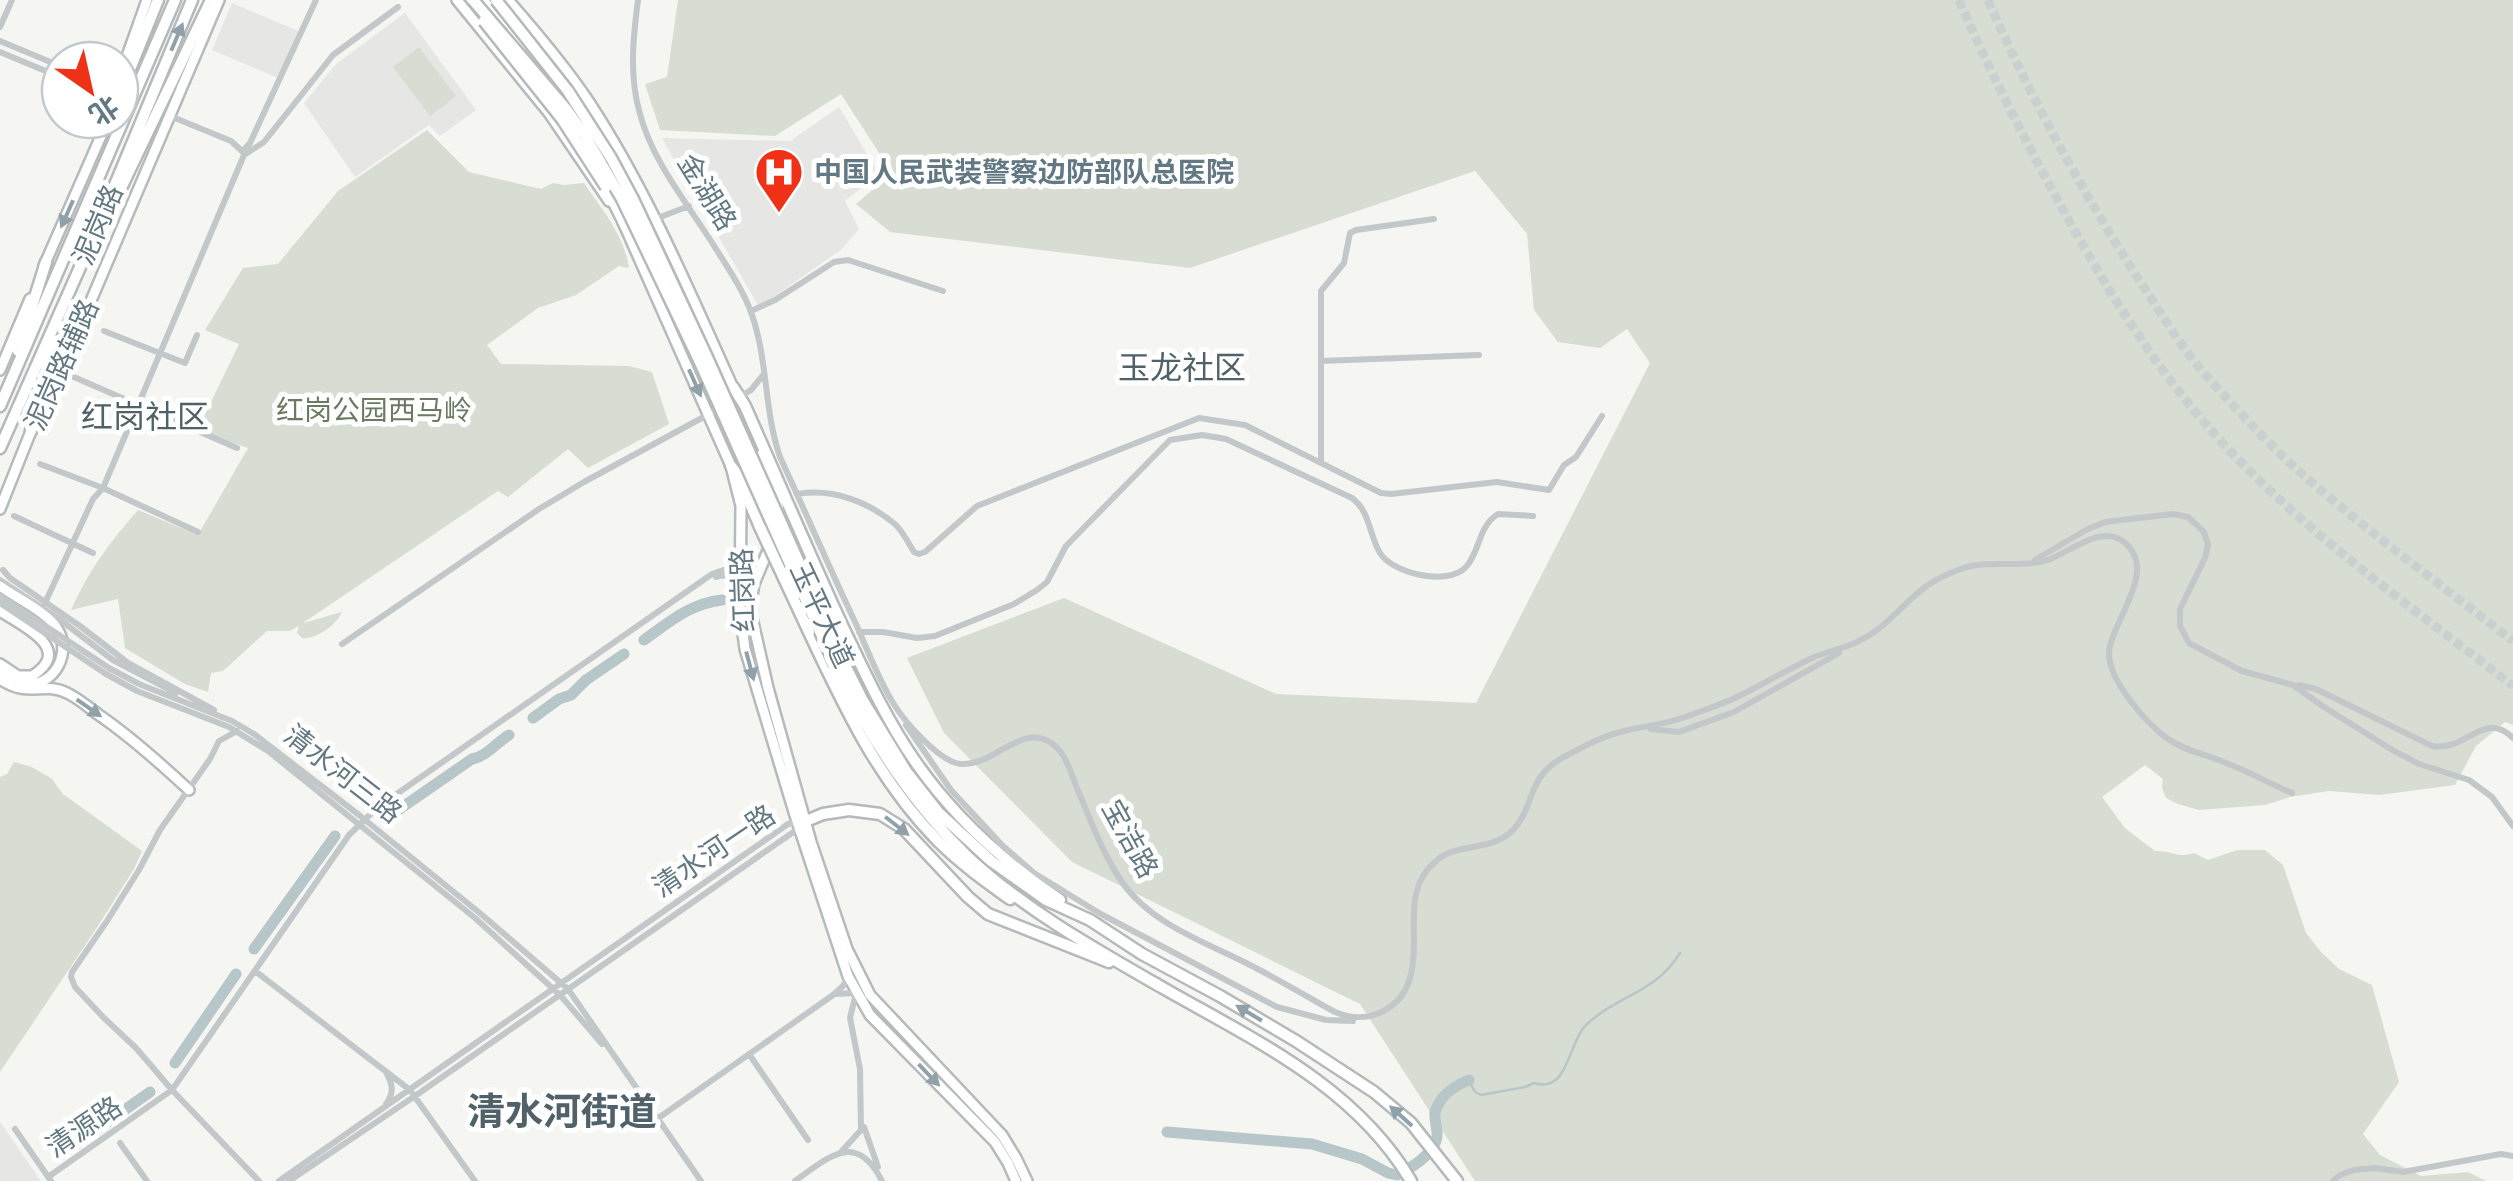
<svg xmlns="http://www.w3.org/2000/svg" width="2513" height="1181" font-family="'Roboto Condensed','Noto Sans SC',sans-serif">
	<rect width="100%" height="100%" fill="#f5f5f1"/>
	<!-- built -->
	<path fill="#e6e6e4" d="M232 3 298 31 278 78 212 50Z
		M405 13 476 110 440 136 429 125 355 177 304 103 336 64Z
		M839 107 879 174 845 201 859 229 842 249 759 307 662 138 790 141Z
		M0 1122 41 1181H0Z"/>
	<!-- green -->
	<path fill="#d7ddd2" d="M678 0H2513V725L2505 722 2476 746 2455 785 2379 795 2329 791 2290 797 2265 805 2199 810 2178 804 2166 798 2162 788 2163 779 2145 765 2102 797 2125 828 2155 851C2172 850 2177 859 2194 853L2208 860 2237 850H2265L2283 865 2306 933 2321 952 2339 969 2372 985 2399 1082 2363 1134 2380 1155 2421 1176 2468 1172 2486 1181H1475L1360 1004 1072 862 944 733 907 658 1064 598 1276 694 1476 703 1650 363 1627 329 1600 348 1558 342 1534 310 1527 234 1475 171 1190 268 890 232 856 204 892 173 841 94 775 136 660 130 645 84 667 77Z
		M419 47 456 96 430 116 393 67Z
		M427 130 469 172 541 189 553 183 564 185 584 183C603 211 624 235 629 268L619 266 576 295 538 308 487 345 501 364 629 366 652 372 669 424 588 468 568 449 508 497 498 491 303 623 342 612C336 625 316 640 302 638L297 633 299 626 290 631H267L223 671 211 673 208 692 185 684 125 648 118 599 71 610C91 567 107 546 138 510L198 535 248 448 197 431 239 344 205 330 243 268 278 264 338 191Z
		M14 762 32 767 52 779 63 794 142 851 134 869 98 926 0 1072V777L7 774Z"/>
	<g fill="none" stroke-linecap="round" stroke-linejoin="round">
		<!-- stream -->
		<path stroke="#b7c6c9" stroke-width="2.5" d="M1469 1080 1475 1092 1481 1095 1525 1087 1534 1083C1569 1094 1568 1042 1586 1025 1617 995 1655 994 1680 953"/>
		<!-- river -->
		<path stroke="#b7c6c9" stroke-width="11" d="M644 640C671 621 689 604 722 600
			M533 718 559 699 571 695 586 680 624 654
			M391 815 472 759C487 756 496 743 509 735
			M254 949 335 836
			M175 1063 236 974
			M1167 1132 1312 1144 1362 1159 1388 1173 1397 1175C1411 1168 1434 1154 1437 1137 1438 1129 1434 1121 1435 1113 1439 1096 1454 1086 1469 1080
			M61 1155 150 1092"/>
		<!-- major-tunnel -->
		<path stroke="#c9d0d0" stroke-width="9" stroke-dasharray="9 4.5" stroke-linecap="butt" d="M1959 0C1988 67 2021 133 2056 197 2106 289 2160 378 2232 453 2316 541 2417 611 2513 686
			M1988 0C2030 97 2082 191 2139 280 2161 313 2182 349 2209 379 2241 414 2274 450 2310 481 2375 537 2445 588 2513 641"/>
		<!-- major casing -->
		<g stroke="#b5babd" stroke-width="14">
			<path id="major" d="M457 0 549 113 609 201
				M483 0 523 46
				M508 0C537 33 565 66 589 102 648 192 690 293 734 390
				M120 76 147 0
				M623 222 731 466 741 506 740 610 745 649 794 812 848 976 870 1015 995 1142 1008 1163 1016 1181
				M44 266 108 120
				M0 370 30 299
				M761 455 776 490 779 512 776 531 754 584 751 601 752 618 768 688 811 842 847 949 870 995 1002 1135 1016 1158 1027 1181
				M0 509 31 431 87 310 219 0
				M0 586C16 598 49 613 58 630 71 652 56 684 29 684 18 684 9 677 0 671
				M0 611C23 626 75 649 32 676H18L0 664
				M0 679C29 699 44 681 67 693 78 698 88 707 99 715 131 737 160 763 189 790"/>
		</g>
		<!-- highway casing -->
		<g stroke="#b4b9bb" stroke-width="15">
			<path id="highway" d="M120 94 158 0
				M107 125 109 120
				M606 187 626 227
				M110 211 211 0
				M18 351 46 262
				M733 387 745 406C777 478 808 551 841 623 864 671 886 720 917 764 956 819 1005 863 1060 900
				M0 406 175 0
				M31 431 52 344
				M0 448 92 240 192 0
				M731 466 738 475 760 527
				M809 632C844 707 879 781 938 841 960 863 985 881 1010 899
				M843 661 862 699 906 771 939 813 991 861 1046 900 1090 920 1142 954 1220 996 1296 1041 1374 1092 1411 1123 1457 1181
				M835 665C868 735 911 802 968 857 1025 910 1095 949 1163 988 1254 1040 1355 1086 1411 1181
				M806 821 823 814 849 810 880 814 904 829 968 897 988 914 1109 962"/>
		</g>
		<!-- minor -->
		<path stroke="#c2c7c9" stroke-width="6" d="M638 0C633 38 629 77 640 114 652 160 686 202 711 241 726 265 743 289 752 315 768 361 764 411 780 457 806 513 830 569 856 624 868 651 879 681 895 706 906 723 936 757 956 763 992 773 1026 711 1060 751 1068 761 1072 775 1076 786 1090 818 1102 853 1122 882 1151 924 1205 942 1248 964 1278 979 1306 996 1335 1012 1367 1026 1403 1010 1411 974 1421 935 1400 891 1436 861 1458 842 1490 852 1512 831 1535 808 1526 778 1562 758 1581 748 1602 736 1624 731 1644 726 1663 725 1682 718 1701 711 1721 705 1739 696 1763 684 1787 670 1812 658 1826 652 1841 649 1855 643 1885 629 1895 612 1919 592 1930 582 1945 575 1958 570 1986 558 2019 569 2048 560 2070 552 2101 524 2124 542 2160 571 2110 622 2109 654 2109 681 2147 724 2168 739 2185 751 2205 754 2224 762 2247 771 2269 783 2292 793
			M0 27 12 0
			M0 41 60 66
			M0 52 60 77
			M170 116 231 141 244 153
			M243 151 250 143 316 0
			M655 219 689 206
			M751 311 775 300 834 262 848 260 943 291
			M104 331 185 363 197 335
			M1321 361 1479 355
			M67 374 237 448
			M738 398 751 390 764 374
			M1321 461V291L1344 263 1350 233 1356 230 1434 219
			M40 464 103 488 198 532
			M798 494C833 488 869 502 896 525 903 532 909 544 914 552L919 554 925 552 977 506 1199 418 1245 425 1381 493 1391 494 1497 482 1549 490 1564 465 1576 457 1602 416
			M14 516 93 553
			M2035 560 2086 530 2105 522 2173 514 2188 517 2204 532 2208 545 2205 558 2180 609V626L2189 643 2242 671 2293 685 2324 707 2394 751 2419 764 2469 780 2492 797 2513 826
			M3 570 10 578 80 626 128 663 214 710
			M716 577C726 573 733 579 740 585
			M0 580 59 619 113 660 176 693
			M45 603 93 499 103 488 244 155 264 142 333 55 398 7
			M859 632H883L917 638 935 636 1014 604 1037 590 1047 582 1066 546 1170 440 1202 435 1226 439 1352 498C1370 511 1369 535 1380 553 1392 573 1447 587 1466 567 1480 552 1478 526 1498 514L1533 516
			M342 644 539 509 584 482 722 407
			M109 668 139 684 232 721 254 734 359 815 481 914 568 989 701 1181
			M106 674 137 691 229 727 268 751 475 918 560 995 602 1044
			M2299 685 2316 689 2432 746C2467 752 2483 709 2513 738
			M906 725 951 790 1003 846 1034 873 1099 913 1277 1007 1326 1020 1353 1021
			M1651 729 1679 732 1734 712 1839 653
			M237 731 219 741 210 759 160 830 139 870 107 921 72 972 71 977 75 987 103 1017 136 1048 172 1090 259 1181
			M255 971 410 1090 475 1181
			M835 994 856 993 850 1018 860 1069 861 1130 841 1152
			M749 1054 808 1140
			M386 1104C394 1093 393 1085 387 1074
			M657 1119 833 995 843 986 848 976
			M864 1127 878 1167
			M15 1129 51 1181
			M120 1143 147 1181
			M48 1177 172 1090 349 835 378 807 712 574 729 568 740 557
			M279 1181 778 831 788 824 800 822
			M289 1181 415 1096 802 826
			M795 1181C829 1157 856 1130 882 1181
			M2333 1181 2340 1175 2354 1170 2375 1168 2403 1172 2501 1154 2513 1156"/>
		<!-- major -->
		<use href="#major" stroke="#fff" stroke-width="9"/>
		<!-- highway -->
		<use href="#highway" stroke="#fff" stroke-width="10"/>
		<!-- highway-bridge casing -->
		<g stroke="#b4b9bb" stroke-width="15" stroke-linecap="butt">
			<path id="highway-bridge" d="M473 0 566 109 584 134 622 199 699 360 835 665
				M496 0 568 91 611 158 633 199 706 355 843 661
				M484 21 562 119 606 187
				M760 527 809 632"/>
		</g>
		<!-- minor-bridge -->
		<path stroke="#c2c7c9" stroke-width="6" d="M0 596 109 668
			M0 603 106 674"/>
		<!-- highway-bridge -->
		<use href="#highway-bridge" stroke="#fff" stroke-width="10"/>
	</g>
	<!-- one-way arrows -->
	<defs><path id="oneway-solid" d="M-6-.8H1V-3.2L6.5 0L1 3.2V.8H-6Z" transform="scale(2.5)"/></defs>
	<g fill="#91a1a9">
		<use href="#oneway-solid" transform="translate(177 37) rotate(-67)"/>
		<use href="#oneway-solid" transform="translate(67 214) rotate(114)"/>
		<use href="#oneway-solid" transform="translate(695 383) rotate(66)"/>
		<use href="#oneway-solid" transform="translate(750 666) rotate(75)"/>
		<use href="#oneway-solid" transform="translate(89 708) rotate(35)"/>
		<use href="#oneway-solid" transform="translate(897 826) rotate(38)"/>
		<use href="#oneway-solid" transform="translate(1249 1013) rotate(-149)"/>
		<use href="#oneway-solid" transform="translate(929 1075) rotate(46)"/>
		<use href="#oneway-solid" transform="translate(1401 1116) rotate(-138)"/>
	</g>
	<!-- icons -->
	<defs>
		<g id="hospital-pin" transform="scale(2.5)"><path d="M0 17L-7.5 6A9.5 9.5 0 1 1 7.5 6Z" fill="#ef3117" stroke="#fff"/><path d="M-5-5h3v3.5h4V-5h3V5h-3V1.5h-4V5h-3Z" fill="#fff"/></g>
	</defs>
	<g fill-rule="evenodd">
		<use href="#hospital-pin" x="779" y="172"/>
	</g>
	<g text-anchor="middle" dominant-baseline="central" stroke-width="10" stroke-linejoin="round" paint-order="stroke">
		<!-- poi labels -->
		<g font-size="28" font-weight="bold" fill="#627984" stroke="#fff" text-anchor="start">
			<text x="814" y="172">中国人民武装警察边防部队总医院</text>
		</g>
		<!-- street labels -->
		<g font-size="28" fill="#627984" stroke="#fff">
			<text transform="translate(707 192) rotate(58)">金湖路</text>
			<text transform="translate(98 225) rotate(-67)">泥岗路</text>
			<text transform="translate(62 365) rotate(-66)">泥岗路辅路</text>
			<text transform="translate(743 590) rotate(-92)">红岗路</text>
			<text transform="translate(822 615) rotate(65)">玉平大道</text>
			<text transform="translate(343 774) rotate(38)">清水河三路</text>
			<text transform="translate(1130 839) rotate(61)">宝洁路</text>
			<text transform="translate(714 851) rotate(-34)">清水河一路</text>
			<text transform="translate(84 1127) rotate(-34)">清源路</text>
		</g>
		<!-- park labels -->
		<g font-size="28" fill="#697b61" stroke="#fff">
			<text x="374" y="410">红岗公园西马岭</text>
		</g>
		<!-- quarter labels -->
		<g font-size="32" fill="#506169" stroke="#fff">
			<text x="1182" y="368">玉龙社区</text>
			<text x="145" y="417">红岗社区</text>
		</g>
		<!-- district labels -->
		<g font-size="38" font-weight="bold" fill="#506169" stroke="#fff">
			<text x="562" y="1112">清水河街道</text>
		</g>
	</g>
	<!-- north arrow -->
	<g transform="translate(90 90) rotate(146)"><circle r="48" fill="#ffffff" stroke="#c0c9ce" stroke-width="2.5"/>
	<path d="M0-8L18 38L0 25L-18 38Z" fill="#ef3117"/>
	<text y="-15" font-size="28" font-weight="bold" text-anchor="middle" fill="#627984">北</text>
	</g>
</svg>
